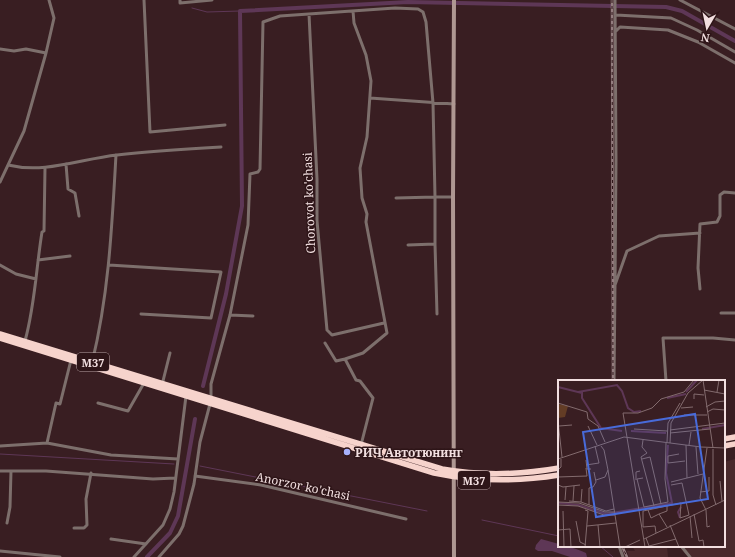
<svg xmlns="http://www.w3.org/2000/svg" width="735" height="557" font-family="'Noto Serif',serif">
	<rect width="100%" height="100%" fill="#391e22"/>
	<!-- built -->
	<path fill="#49292c" d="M735 459V557H692L685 549V546H724V462Z
		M632 546H667L668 557H629L627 551H635Z"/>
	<!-- water -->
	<path fill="#5e3756" d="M541 539 559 544V546C569 546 577 549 586 553L587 557H570L552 551H538L535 549 536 545Z"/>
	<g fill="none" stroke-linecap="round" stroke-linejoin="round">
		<!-- stream -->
		<path stroke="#5e3756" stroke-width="1" d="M192 8 207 12 240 11
			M0 454 174 464
			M200 466 427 511
			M482 520 559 536
			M600 546 613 557"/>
		<!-- canal -->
		<path stroke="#5e3756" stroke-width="4" d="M203 386 226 294 242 206 240 11 408 2 666 7 682 11 735 41
			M147 557 170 533 178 516 195 419"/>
		<!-- street -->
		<path stroke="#7d6f6c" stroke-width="3" d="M144 0 150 132 225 125
			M180 0V3L212 0
			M680 0 735 29
			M353 11 354 23 366 55 371 81 367 137 360 168 362 198 367 214 366 222 387 333 363 353 345 359 356 380 360 381 373 398 361 445
			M309 14 317 179V221L327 330 332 335 384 323
			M616 15 671 18 697 30 735 52
			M616 31 620 27 668 30 698 42 735 63
			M0 49 14 51 26 49 46 53
			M370 98 454 104
			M66 164 68 189 75 193 79 216
			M8 165C45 174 80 159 117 155 151 151 186 149 221 147
			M0 182 24 131 46 53 54 18 49 0
			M435 244 437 314
			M408 245 435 244V197H453
			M38 260 70 256
			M0 265 16 274 36 279
			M109 265 221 272 211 318 141 314
			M615 285 616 160 615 0
			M700 289 698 268 700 224 717 222 720 216V195L724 192 735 193
			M721 313H735
			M230 315 253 316
			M25 341C35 305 36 269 42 232L44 231 45 168
			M325 343 336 361 345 359
			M92 363C109 294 112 225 116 155
			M614 381 615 285 627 251 659 236 700 233
			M666 381 663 338H713L735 340
			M162 385 170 353
			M211 399V384L230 315 248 225 250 174 258 172 260 169 263 22 280 16 395 8 418 9 423 12 426 22 433 103 435 197 396 198
			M98 403 128 411 144 383
			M47 443 56 403 60 404 71 360
			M0 446 47 443 111 455 178 459
			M0 471H46L153 479 175 478
			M195 476 261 485 406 519
			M7 523 10 507 11 471
			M74 528H84L87 525 86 499 91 473
			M111 539 146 544
			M619 546 623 557
			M681 546 690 557
			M0 551 60 557
			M134 557 163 525 170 509 174 492 186 396
			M159 557 179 534 183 526 194 484 200 442 210 404"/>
		<!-- secondary -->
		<path stroke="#ae9792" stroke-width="4" d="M454 557 453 197 454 0"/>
		<!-- highway -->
		<path stroke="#f6d3cc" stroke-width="5.5" d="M0 334 442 469C482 476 519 475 559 468
			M0 338 434 473C477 482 516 482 559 475
			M724 439 735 437
			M724 446 735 444"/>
		<!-- rail casing -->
		<g stroke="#947d7f" stroke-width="2.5">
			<path id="rail" d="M612 0 613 381
				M622 546 627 557"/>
		</g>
		<!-- rail -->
		<use href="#rail" stroke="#2e1518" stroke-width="1" stroke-dasharray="3" stroke-linecap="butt"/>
	</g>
	<!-- markers -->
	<circle fill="#a7b1fc" stroke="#2e1518" stroke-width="1.5" cx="347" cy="452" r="4"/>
	<g text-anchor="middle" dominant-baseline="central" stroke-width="3" stroke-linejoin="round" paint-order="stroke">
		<!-- shield labels -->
		<g fill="#2e1518" stroke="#b7a2a4" stroke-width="1">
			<rect x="77" y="353" width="32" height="18" rx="3"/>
			<rect x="458" y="471" width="32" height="18" rx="3"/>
		</g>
		<g font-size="11" font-weight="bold" fill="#f2dfe0">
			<text x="93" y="362">M37</text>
			<text x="474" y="480">M37</text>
		</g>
		<!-- street labels -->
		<g font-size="12" fill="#f2dfe0" stroke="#2e1518">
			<text transform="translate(309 203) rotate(-92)">Chorovot ko'chasi</text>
			<text transform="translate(303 486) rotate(12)">Anorzor ko'chasi</text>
		</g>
		<!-- poi labels -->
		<g font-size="12" font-weight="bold" fill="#f2dfe0" stroke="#2e1518" text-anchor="start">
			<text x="355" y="452">РИЧ Автотюнинг</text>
		</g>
	</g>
	<!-- overview -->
	<g transform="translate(558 380)">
		<rect width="167" height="167" fill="#391e22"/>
		<path d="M0 24 10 26 7 37 0 38Z" fill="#633c25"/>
		<path fill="none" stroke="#5e3756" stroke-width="2" d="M0 7 24 13V18L43 48 64 51M20 12 59 5 64 11 70 28 76 32 83 31M128 12 139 0M109 18 128 14M144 49 167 45M73 51 108 53M0 123 21 125 48 134 114 123 108 93 110 65M122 138 120 132 123 127"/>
		<path fill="none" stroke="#836b6e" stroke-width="1" d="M145 0 155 68M146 10 167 14M159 12 161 0M136 19V14L146 15M0 23 29 32 30 39 40 46 47 62M148 27 157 22 167 21M123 28 135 27M149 32 155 29 167 30M126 35H149M0 41 4 77M1 46 14 45M30 46 39 65M76 49 109 51M112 50 167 43M112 53 152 49M85 60 84 67 89 73 83 77 96 126M109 62 110 43 122 23M112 63 113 43 130 13 145 0M128 65 129 98M131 65 133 52M138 67 140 94M149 68 142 118 148 130 149 147 152 146M155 69V115L158 125M121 74 110 76V83L127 81M0 79 66 57 143 67 167 68M84 79 92 77 103 124M28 80 29 89H33M28 85 41 83 37 66M0 90 3 87V79M50 90 62 167M0 97 29 96 28 88M85 98 79 99 86 127 110 122 107 99 108 63M38 100 47 97 50 90 46 70 43 66M78 100V92L82 91M162 101 164 121M113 102 145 94M0 105 5 107 22 105M113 105 124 103 131 135M142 112 151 111V97M7 120 8 107M11 121 23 122 48 131 56 129M15 121 16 106M0 122 21 123 47 132H56M23 122 24 109M0 125 20 126 46 135H57M31 125V108L35 107 38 102 36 92M27 130 30 131 27 167M90 130 85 131V147L97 146 98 153M5 131 6 167M101 134 109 131V126M136 134 141 161 145 160 146 167M132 136 134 158M18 141 22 162 28 165M40 145 42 167M112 145 121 167M29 146 58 143M109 147 101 134 93 138 90 130 123 123 122 138 131 135M0 150 12 149 13 167M88 158 91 166 118 159M86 159 167 120M67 167 82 160M87 167 65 33H80L94 28 103 19 126 12 136 0"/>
		<path fill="#486bda" fill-opacity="0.15" stroke="#486bda" stroke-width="2" d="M137 34 150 119 38 137 25 52Z"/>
		<rect width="167" height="167" fill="none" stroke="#f2dfe0" stroke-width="2"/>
	</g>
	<!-- north arrow -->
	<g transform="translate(707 28) rotate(189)" stroke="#2e1518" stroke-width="3" paint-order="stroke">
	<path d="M0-3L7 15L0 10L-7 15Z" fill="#f2dfe0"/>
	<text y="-6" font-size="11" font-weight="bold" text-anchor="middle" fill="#f2dfe0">N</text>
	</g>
</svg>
